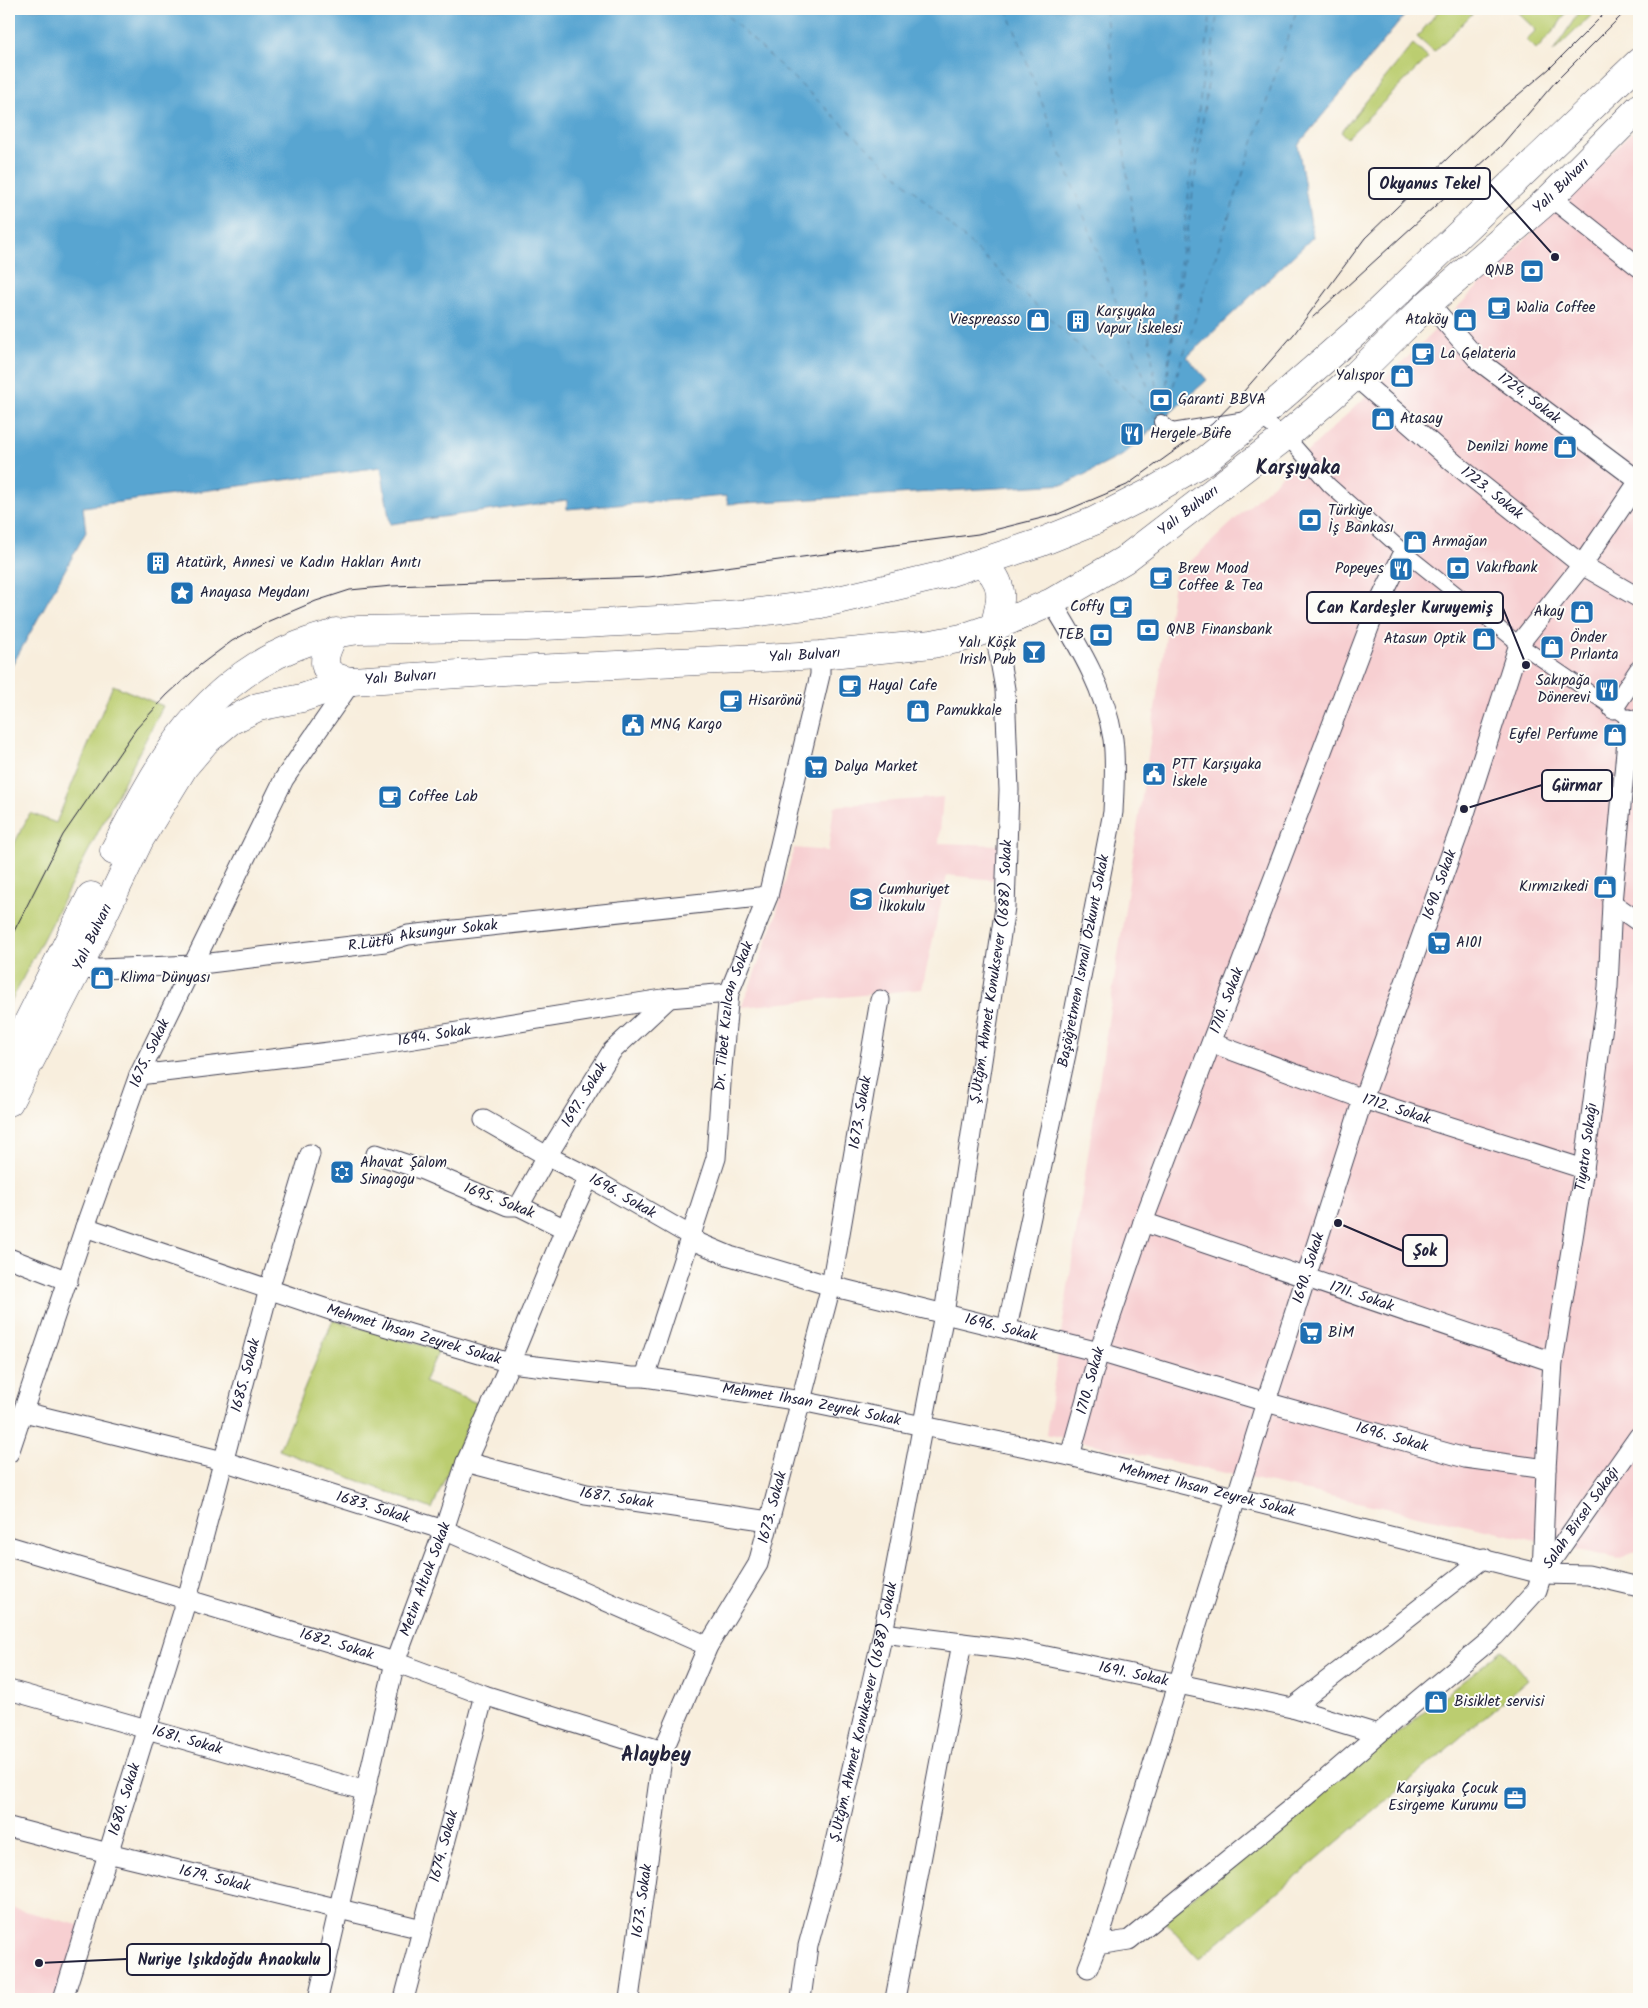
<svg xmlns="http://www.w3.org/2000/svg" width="1648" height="2008" font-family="Kalam,sans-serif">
	<rect width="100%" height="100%" fill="#fdfcf7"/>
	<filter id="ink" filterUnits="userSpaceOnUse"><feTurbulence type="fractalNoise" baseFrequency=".02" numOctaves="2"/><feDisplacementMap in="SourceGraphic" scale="10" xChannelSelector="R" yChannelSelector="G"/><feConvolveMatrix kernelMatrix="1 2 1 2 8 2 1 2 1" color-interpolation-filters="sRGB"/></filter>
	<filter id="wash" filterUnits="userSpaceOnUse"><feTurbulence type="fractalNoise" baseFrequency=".0096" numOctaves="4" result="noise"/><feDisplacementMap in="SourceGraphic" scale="20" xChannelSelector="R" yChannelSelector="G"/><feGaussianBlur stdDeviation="1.12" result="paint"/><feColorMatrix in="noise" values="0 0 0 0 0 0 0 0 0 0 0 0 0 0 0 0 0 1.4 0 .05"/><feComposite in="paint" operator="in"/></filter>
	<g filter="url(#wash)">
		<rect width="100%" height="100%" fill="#f8eedd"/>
		<!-- built -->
		<path fill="#f7cfd1" d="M1639 125V1549L1619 1559 1046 1434 1175 576 1409 356Z
			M943 797 939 843 999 845 994 880 947 875 922 989 742 1007 775 918 794 848 828 851 834 806Z
			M9 1907 82 1926 55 1999H9Z"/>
		<!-- green -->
		<path fill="#bbcd70" stroke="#6e7856" d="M1440 9H1477L1434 52 1417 37Z
			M1514 9H1568L1557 27 1536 50 1526 40 1536 30Z
			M1581 9H1598L1553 52Z
			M1413 44 1428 58 1347 138 1341 132Z
			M113 685 163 706 9 1005V854L30 813 56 823Z
			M333 1320 439 1350 424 1382 477 1403 432 1509 279 1450Z
			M1502 1650 1528 1680 1199 1959 1163 1920Z"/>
		<!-- water -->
		<path fill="#59a5d1" stroke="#3e6486" d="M9 9H1410L1298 145 1313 237 1187 357 1207 380 1123 455 1066 484 728 504 726 496 567 509V500L390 524 381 467 83 507 86 532 9 671Z"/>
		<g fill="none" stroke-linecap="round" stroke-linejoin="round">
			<!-- ferry -->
			<path stroke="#3b5d7e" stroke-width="1" stroke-dasharray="6 5" stroke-linecap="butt" d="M720 9 1155 417
				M1007 9 1159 417
				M1105 9 1160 417
				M1167 374 1211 9
				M1162 417 1218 9
				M1163 417 1297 9"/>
		</g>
	</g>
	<g filter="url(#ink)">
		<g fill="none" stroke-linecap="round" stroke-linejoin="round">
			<!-- pedestrian casing -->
			<g stroke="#424153" stroke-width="16">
				<path id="pedestrian" d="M1161 422 1172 431 1258 417 1286 436 1329 485 1404 552 1519 644 1639 726"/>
			</g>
			<!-- minor casing -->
			<g stroke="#424153" stroke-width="21">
				<g id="minor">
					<path d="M1551 197 1639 267"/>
					<path id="s1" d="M1429 303 1479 361 1639 481"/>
					<path id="s2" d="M1355 376 1454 463 1582 565 1639 598"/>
					<path d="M1613 709 1639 670"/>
					<path d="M1612 903 1639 922"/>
					<path id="s3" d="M77 970 193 965 385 942 408 935 768 896"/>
					<path id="s4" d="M1212 1043 1363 1099 1584 1169"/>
					<path id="s5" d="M139 1075 345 1050 669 998 729 993"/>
					<path id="s6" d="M484 1120 547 1156 589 1177 691 1236 699 1243 730 1256 831 1286 1099 1352 1266 1402 1465 1458 1546 1469"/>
					<path d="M376 1154 423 1170 508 1206H519L565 1229"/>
					<path id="s7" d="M519 1206 547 1156 612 1051 669 998"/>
					<path id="s8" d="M1143 1222 1553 1362"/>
					<path id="s9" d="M85 1227 339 1313 510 1363 631 1377H645L801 1401 1070 1456 1542 1574 1588 1575 1639 1587"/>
					<path d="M9 1258 68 1281"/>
					<path id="s10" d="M1007 1328 1066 1054 1113 812C1114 788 1116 763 1113 739 1105 688 1078 645 1052 602"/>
					<path id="s11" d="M645 1377 716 1158 722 1068 729 993 768 896 820 675V655"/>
					<path id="s12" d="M24 1412 223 1461 444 1530 708 1646"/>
					<path id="s13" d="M9 1453 85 1227 139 1075 284 779 352 681"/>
					<path id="s14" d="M1070 1456 1099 1352 1143 1222 1376 609 1404 552"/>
					<path id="s15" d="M466 1462 586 1494 769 1521"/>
					<path id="s16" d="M9 1546 395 1662 484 1695 663 1751"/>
					<path id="s17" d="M1542 1574 1546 1469 1553 1362 1584 1169 1608 987 1612 903 1629 719"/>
					<path id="s18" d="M883 1633 1018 1650 1292 1708 1378 1734"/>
					<path id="s19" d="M9 1690 366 1791"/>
					<path d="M1292 1708 1484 1558"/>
					<path id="s20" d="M9 1827 108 1853 422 1929"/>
					<path id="s21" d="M1097 1945 1129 1940 1305 1797 1418 1700 1495 1636 1537 1590 1542 1574 1639 1436"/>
					<path id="s22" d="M1088 1968 1097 1945 1266 1402 1363 1099 1460 829 1519 644 1582 565 1639 481"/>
					<path id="s23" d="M63 1999 187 1599 269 1289 310 1154"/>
					<path id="s24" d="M318 1999 395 1662 444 1530 466 1462 510 1363 565 1229 589 1177"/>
					<path id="s25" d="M404 1999 484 1695"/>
					<path id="s26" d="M629 1999 663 1751 708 1646 758 1564 831 1286 880 1000"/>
					<path id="s27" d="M801 1999 808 1946 829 1868 883 1633 944 1314 1005 907 1009 790 1005 689 994 627"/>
					<path d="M895 1999 962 1643"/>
				</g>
			</g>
			<!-- primary casing -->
			<g stroke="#424153" stroke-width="29">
				<g id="primary">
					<path d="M982 562C1006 584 1002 598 994 627"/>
					<path d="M336 632C321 658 317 676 352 681"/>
					<path d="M114 851C155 771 192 698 276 655 303 642 329 633 359 630L526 627 677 619 752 613 821 604 939 576 1039 543 1094 521 1151 492 1206 460 1268 409 1363 326 1639 62"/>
					<path d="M9 1060 91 896"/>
					<path id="s28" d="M9 1102 77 970 140 839 184 767 206 741 230 721 258 707 302 698 352 681 535 669 820 655 932 644 962 638 994 627 1052 602 1124 560 1286 436 1355 376 1429 303 1551 197 1639 108"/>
				</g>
			</g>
			<!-- pedestrian -->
			<use href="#pedestrian" stroke="#fff" stroke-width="14"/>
			<!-- minor -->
			<use href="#minor" stroke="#fff" stroke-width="19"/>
			<!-- primary -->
			<use href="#primary" stroke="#fff" stroke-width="28"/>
			<!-- tram -->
			<path stroke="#22223b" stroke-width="1" d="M1313 317 1500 147 1556 81 1628 9
				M9 941 63 835 136 729 167 695 200 665 232 641 269 621 316 601 350 590 392 586 649 577 978 534 1058 514 1127 485 1212 424 1244 391 1294 334 1365 238 1480 127 1549 69 1609 9"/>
		</g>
	</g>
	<!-- icons -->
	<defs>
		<g id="bank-square" transform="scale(1.25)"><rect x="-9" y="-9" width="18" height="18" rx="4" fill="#1f6fb2" stroke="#fdfcf7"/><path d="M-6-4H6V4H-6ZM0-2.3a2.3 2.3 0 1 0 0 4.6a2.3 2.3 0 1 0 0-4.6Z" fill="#fff"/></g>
		<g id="cafe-square" transform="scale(1.25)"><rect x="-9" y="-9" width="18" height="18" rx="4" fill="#1f6fb2" stroke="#fdfcf7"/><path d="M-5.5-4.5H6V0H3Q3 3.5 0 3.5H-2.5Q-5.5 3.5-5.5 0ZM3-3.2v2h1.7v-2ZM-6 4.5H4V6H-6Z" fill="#fff"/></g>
		<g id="shop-square" transform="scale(1.25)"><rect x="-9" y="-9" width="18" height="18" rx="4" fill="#1f6fb2" stroke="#fdfcf7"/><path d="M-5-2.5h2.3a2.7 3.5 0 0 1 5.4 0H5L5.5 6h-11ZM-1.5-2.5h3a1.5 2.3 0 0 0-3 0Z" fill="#fff"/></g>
		<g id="building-square" transform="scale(1.25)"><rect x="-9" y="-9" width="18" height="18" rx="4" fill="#1f6fb2" stroke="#fdfcf7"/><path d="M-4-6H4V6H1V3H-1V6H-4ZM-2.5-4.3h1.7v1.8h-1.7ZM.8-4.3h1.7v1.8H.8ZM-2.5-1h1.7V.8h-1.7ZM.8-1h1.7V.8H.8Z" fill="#fff"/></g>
		<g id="restaurant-square" transform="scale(1.25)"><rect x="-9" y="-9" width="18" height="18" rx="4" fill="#1f6fb2" stroke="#fdfcf7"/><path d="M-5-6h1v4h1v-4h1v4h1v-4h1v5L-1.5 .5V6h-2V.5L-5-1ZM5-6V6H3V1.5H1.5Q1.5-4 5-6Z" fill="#fff"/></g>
		<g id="sight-square" transform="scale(1.25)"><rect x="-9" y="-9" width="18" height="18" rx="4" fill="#1f6fb2" stroke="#fdfcf7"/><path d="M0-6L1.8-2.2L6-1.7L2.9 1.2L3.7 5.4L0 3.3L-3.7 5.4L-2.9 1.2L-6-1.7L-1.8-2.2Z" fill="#fff"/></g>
		<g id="bar-square" transform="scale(1.25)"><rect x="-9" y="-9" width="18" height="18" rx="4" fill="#1f6fb2" stroke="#fdfcf7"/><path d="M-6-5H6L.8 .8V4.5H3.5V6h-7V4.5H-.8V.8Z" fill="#fff"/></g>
		<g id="civic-square" transform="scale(1.25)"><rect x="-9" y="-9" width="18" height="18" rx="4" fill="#1f6fb2" stroke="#fdfcf7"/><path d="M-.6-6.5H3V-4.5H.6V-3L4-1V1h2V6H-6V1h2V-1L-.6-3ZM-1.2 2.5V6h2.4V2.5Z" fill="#fff"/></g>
		<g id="supermarket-square" transform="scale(1.25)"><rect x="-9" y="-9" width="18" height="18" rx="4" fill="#1f6fb2" stroke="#fdfcf7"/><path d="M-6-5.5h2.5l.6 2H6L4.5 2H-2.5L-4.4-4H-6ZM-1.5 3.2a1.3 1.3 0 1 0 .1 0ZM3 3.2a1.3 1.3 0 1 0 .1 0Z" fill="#fff"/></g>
		<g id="school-square" transform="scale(1.25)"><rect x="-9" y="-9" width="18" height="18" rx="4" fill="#1f6fb2" stroke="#fdfcf7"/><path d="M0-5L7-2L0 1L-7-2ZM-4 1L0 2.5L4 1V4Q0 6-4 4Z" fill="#fff"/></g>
		<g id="synagogue-square" transform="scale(1.25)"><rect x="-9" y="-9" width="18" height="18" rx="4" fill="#1f6fb2" stroke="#fdfcf7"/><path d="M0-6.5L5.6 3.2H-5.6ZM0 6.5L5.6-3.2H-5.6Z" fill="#fff"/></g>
		<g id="office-square" transform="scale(1.25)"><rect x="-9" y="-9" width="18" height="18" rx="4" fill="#1f6fb2" stroke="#fdfcf7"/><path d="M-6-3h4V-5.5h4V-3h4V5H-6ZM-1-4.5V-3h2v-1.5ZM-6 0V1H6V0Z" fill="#fff"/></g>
	</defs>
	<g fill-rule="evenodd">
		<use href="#bank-square" x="1532" y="271"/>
		<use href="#cafe-square" x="1499" y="308"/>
		<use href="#shop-square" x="1038" y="320"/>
		<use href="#shop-square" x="1465" y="320"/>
		<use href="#building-square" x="1078" y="321"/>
		<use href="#cafe-square" x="1423" y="354"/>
		<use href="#shop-square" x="1402" y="376"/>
		<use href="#bank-square" x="1161" y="400"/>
		<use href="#shop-square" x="1383" y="419"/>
		<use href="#restaurant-square" x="1132" y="434"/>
		<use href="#shop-square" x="1565" y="447"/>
		<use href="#bank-square" x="1310" y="520"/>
		<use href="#shop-square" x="1415" y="542"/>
		<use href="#building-square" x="158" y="563"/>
		<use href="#bank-square" x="1458" y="568"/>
		<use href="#restaurant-square" x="1401" y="569"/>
		<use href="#cafe-square" x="1161" y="578"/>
		<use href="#sight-square" x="182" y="593"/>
		<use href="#cafe-square" x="1121" y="607"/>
		<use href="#shop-square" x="1582" y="612"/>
		<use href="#bank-square" x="1148" y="630"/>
		<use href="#bank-square" x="1101" y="635"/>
		<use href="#shop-square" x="1484" y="639"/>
		<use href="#shop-square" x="1552" y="647"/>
		<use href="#bar-square" x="1034" y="652"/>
		<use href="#cafe-square" x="850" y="686"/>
		<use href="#restaurant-square" x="1607" y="690"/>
		<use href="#cafe-square" x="731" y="701"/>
		<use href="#shop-square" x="918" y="711"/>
		<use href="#civic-square" x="633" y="725"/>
		<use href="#shop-square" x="1615" y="735"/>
		<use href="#supermarket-square" x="816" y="767"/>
		<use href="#civic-square" x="1154" y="774"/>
		<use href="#cafe-square" x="390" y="797"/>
		<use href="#shop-square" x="1605" y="887"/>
		<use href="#school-square" x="861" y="899"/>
		<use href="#supermarket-square" x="1439" y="943"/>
		<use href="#shop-square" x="102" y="978"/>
		<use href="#synagogue-square" x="342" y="1172"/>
		<use href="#supermarket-square" x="1311" y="1333"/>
		<use href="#shop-square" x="1436" y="1702"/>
		<use href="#office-square" x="1515" y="1798"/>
	</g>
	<g text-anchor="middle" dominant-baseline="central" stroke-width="4" stroke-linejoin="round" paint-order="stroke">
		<!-- street labels -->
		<g font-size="15" fill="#22223b" stroke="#fdfcf7">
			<text stroke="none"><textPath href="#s28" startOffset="1941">Yalı Bulvarı</textPath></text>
			<text stroke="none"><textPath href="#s1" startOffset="139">1724. Sokak</textPath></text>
			<text stroke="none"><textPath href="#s2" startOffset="180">1723. Sokak</textPath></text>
			<text stroke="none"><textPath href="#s28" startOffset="1446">Yalı Bulvarı</textPath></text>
			<text stroke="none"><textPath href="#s28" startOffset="1026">Yalı Bulvarı</textPath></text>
			<text stroke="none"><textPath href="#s28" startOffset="621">Yalı Bulvarı</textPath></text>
			<text stroke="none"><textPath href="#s22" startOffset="1139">1690. Sokak</textPath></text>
			<text stroke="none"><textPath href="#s3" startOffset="348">R.Lütfü Aksungur Sokak</textPath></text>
			<text stroke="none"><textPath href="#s28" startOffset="185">Yalı Bulvarı</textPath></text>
			<text stroke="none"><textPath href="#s10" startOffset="375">Başöğretmen İsmail Özkunt Sokak</textPath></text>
			<text stroke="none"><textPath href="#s27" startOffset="1046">Ş.Ütğm. Ahmet Konuksever (1688) Sokak</textPath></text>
			<text stroke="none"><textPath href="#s14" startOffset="482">1710. Sokak</textPath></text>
			<text stroke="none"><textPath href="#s11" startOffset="374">Dr. Tibet Kızılcan Sokak</textPath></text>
			<text stroke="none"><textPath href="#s5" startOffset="298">1694. Sokak</textPath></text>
			<text stroke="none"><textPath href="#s13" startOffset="424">1675. Sokak</textPath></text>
			<text stroke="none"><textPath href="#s7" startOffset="129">1697. Sokak</textPath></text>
			<text stroke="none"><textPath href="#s4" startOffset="196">1712. Sokak</textPath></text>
			<text stroke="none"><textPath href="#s26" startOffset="924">1673. Sokak</textPath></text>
			<text stroke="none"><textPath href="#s17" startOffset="430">Tiyatro Sokağı</textPath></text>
			<text stroke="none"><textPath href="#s6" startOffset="158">1696. Sokak</textPath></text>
			<text transform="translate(499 1201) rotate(21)">1695. Sokak</text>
			<text stroke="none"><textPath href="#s22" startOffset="734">1690. Sokak</textPath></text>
			<text stroke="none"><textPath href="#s8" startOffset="231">1711. Sokak</textPath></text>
			<text stroke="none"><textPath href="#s6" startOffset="562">1696. Sokak</textPath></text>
			<text stroke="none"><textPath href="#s9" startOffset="346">Mehmet İhsan Zeyrek Sokak</textPath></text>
			<text stroke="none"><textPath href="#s23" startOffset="650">1685. Sokak</textPath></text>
			<text stroke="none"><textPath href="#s14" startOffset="78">1710. Sokak</textPath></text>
			<text stroke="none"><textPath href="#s9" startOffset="751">Mehmet İhsan Zeyrek Sokak</textPath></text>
			<text stroke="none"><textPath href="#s6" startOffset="968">1696. Sokak</textPath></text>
			<text stroke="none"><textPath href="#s9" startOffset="1156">Mehmet İhsan Zeyrek Sokak</textPath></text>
			<text stroke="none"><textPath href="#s15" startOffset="155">1687. Sokak</textPath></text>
			<text stroke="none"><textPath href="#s12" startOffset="362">1683. Sokak</textPath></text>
			<text stroke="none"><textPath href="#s26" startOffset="519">1673. Sokak</textPath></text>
			<text stroke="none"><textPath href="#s21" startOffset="656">Salah Birsel Sokağı</textPath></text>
			<text stroke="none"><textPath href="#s24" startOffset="434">Metin Altıok Sokak</textPath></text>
			<text stroke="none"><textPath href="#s16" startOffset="342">1682. Sokak</textPath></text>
			<text stroke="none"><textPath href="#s18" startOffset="254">1691. Sokak</textPath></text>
			<text stroke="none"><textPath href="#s27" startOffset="294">Ş.Ütğm. Ahmet Konuksever (1688) Sokak</textPath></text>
			<text stroke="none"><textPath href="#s19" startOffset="185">1681. Sokak</textPath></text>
			<text stroke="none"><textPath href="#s23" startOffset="209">1680. Sokak</textPath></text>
			<text stroke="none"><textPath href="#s25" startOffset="158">1674. Sokak</textPath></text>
			<text stroke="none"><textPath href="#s20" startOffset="212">1679. Sokak</textPath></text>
			<text stroke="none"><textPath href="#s26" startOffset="99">1673. Sokak</textPath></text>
		</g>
		<!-- poi labels -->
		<g font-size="15" fill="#22223b" stroke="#fdfcf7" text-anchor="start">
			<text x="1514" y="271" text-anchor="end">QNB</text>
			<text x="1516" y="308">Walia Coffee</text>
			<text x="1096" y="312">Karşıyaka<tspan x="1096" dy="17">Vapur İskelesi</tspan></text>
			<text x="1020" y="320" text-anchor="end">Viespreasso</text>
			<text x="1448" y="320" text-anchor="end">Ataköy</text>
			<text x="1440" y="354">La Gelateria</text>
			<text x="1384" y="376" text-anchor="end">Yalıspor</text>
			<text x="1178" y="400">Garanti BBVA</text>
			<text x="1400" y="419">Atasay</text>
			<text x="1150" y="434">Hergele Büfe</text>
			<text x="1548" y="447" text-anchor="end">Denilzi home</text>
			<text x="1328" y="511">Türkiye<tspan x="1328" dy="17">İş Bankası</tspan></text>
			<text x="1432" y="542">Armağan</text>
			<text x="176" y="563">Atatürk, Annesi ve Kadın Hakları Anıtı</text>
			<text x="1476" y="568">Vakıfbank</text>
			<text x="1178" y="569">Brew Mood<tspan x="1178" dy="17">Coffee &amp; Tea</tspan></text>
			<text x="1384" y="569" text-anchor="end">Popeyes</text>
			<text x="200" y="593">Anayasa Meydanı</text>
			<text x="1104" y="607" text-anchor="end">Coffy</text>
			<text x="1564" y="612" text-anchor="end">Akay</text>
			<text x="1166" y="630">QNB Finansbank</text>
			<text x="1084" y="635" text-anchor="end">TEB</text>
			<text x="1570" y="638">Önder<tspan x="1570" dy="17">Pırlanta</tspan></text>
			<text x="1466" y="639" text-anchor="end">Atasun Optik</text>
			<text x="1016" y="643" text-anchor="end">Yalı Köşk<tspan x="1016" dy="17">Irish Pub</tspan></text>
			<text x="1590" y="681" text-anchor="end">Sakıpağa<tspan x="1590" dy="17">Dönerevi</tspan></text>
			<text x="868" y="686">Hayal Cafe</text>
			<text x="748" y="701">Hisarönü</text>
			<text x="936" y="711">Pamukkale</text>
			<text x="650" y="725">MNG Kargo</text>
			<text x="1598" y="735" text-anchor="end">Eyfel Perfume</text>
			<text x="1172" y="765">PTT Karşıyaka<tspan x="1172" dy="17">İskele</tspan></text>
			<text x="834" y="767">Dalya Market</text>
			<text x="408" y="797">Coffee Lab</text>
			<text x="1588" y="887" text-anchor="end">Kırmızıkedi</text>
			<text x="878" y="890">Cumhuriyet<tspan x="878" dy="17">İlkokulu</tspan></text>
			<text x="1456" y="943">A101</text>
			<text x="120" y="978">Klima Dünyası</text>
			<text x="360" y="1163">Ahavat Şalom<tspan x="360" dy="17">Sinagogu</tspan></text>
			<text x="1328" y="1333">BİM</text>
			<text x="1454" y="1702">Bisiklet servisi</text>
			<text x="1498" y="1789" text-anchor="end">Karşiyaka Çocuk<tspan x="1498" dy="17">Esirgeme Kurumu</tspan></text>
		</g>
		<!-- district labels -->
		<g font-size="20" font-weight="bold" fill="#22223b" stroke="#fdfcf7">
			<text x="1298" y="469">Karşıyaka</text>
			<text x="656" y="1756">Alaybey</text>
		</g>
	</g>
	<!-- callouts -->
	<path fill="none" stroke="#22223b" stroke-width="2" d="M1555 257L1490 184M1526 665L1503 608M1464 809L1542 785M1338 1223L1403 1251M39 1963L127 1959"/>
	<g fill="#22223b" stroke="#fdfcf7" stroke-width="2">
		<circle cx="1555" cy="257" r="5"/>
		<circle cx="1526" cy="665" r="5"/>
		<circle cx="1464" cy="809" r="5"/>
		<circle cx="1338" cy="1223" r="5"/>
		<circle cx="39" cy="1963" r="5"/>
	</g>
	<g fill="#fdfcf7" stroke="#22223b" stroke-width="2">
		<rect x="1369" y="168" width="121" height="31" rx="5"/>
		<rect x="1307" y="592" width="196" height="31" rx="5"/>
		<rect x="1542" y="770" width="70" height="31" rx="5"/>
		<rect x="1403" y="1235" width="44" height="31" rx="5"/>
		<rect x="127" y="1944" width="203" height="31" rx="5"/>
	</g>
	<g font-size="16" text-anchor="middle" font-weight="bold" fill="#22223b">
		<text x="1430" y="189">Okyanus Tekel</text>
		<text x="1405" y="613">Can Kardeşler Kuruyemiş</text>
		<text x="1577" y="791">Gürmar</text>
		<text x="1425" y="1256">Şok</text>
		<text x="229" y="1965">Nuriye Işıkdoğdu Anaokulu</text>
	</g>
	<!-- margin -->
	<rect width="1648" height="2008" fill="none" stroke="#fdfcf7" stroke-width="30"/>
</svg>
